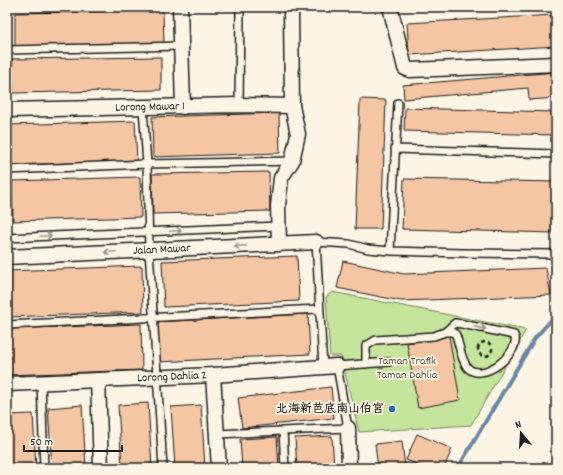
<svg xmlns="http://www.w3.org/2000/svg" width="563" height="475" font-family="Dekko,'LXGW WenKai TC',sans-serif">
	<rect width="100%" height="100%" fill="#fcf5e5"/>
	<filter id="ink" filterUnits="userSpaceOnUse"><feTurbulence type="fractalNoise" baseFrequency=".025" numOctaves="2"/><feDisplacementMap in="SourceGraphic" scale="8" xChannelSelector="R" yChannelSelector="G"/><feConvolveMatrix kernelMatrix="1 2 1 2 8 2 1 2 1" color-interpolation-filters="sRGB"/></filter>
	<g filter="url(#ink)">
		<!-- green -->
		<path fill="#c5e59d" stroke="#70805c" d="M332 292 526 330 471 425 359 432 341 356H330L326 297Z"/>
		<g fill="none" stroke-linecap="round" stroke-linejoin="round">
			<!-- stream -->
			<path stroke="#6b86a1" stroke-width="4" d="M458 468 535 338 552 319 556 312"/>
		</g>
		<!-- building -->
		<path fill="#f5c6a4" stroke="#1c1c1c" d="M163 10 164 43 15 46V13Z
			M556 15V46L409 55 407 23Z
			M161 57V90L13 93 12 59Z
			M556 72V98L529 100 528 88 404 99 403 85Z
			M360 99 386 100 381 229H355Z
			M405 108 556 112V135L404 131Z
			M279 113 280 153 153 157 152 117Z
			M135 121 137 161 9 165 8 125Z
			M269 172 270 211 153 214 152 174Z
			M140 177 141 217 13 221 12 181Z
			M404 179 556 182V233L402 229Z
			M297 256 299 301 164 307 162 261Z
			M343 261 404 274 546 268 551 295 401 301 337 288Z
			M142 266 143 312 8 317 7 271Z
			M308 314 310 354 158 362 156 322Z
			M141 324 142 370 7 375V329Z
			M449 336 460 400 418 408 407 343Z
			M331 387 334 418 242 428 238 398Z
			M148 403 152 468H122L118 405Z
			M82 405 86 468H52L48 408Z
			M201 405 205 468H175L171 407Z
			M33 414 36 468H7V415Z
			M417 434 452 449 444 468H426L406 460Z
			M332 436 334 468H297L295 438Z
			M277 437 279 468H242L240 439Z
			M402 441 405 468H378L375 444Z"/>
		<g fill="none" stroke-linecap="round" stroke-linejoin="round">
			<!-- lane casing -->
			<g stroke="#1c1c1c" stroke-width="10">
				<path id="lane" d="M7 50 182 46
					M239 105 240 7
					M143 108 147 164 149 250 163 468
					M395 149 556 154
					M7 170 147 164 292 161
					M7 238 278 226
					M390 251 398 103
					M7 325 319 309
					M366 364V346L376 340 434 336 445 332H453L456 335C459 344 461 359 467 367 482 385 523 351 514 335L462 324 455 323 445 332
					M323 367 316 242 349 244 368 249 390 251 463 253 556 254
					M41 382 44 468
					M283 431 285 468
					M217 434 348 428 337 366 389 362"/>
			</g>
			<!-- street casing -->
			<g stroke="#1c1c1c" stroke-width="17">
				<g id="street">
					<path d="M180 7 183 107"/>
					<path d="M390 7 405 68 410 70 556 64"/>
					<path id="s1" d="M7 110 239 105 292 106"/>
					<path d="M279 244 278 206 281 178 292 161 298 134 292 106 291 7"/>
					<path id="s2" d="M7 257 316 242"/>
					<path d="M213 375 219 468"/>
					<path d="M98 380 101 468"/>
					<path id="s3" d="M7 384 213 375 337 366"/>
					<path d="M348 428 349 468"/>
				</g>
			</g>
			<!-- path -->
			<path stroke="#1c1c1c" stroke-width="2.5" stroke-dasharray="4 3" stroke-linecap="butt" d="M478 349a7 7 0 1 1 14 0a7 7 0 1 1-14 0Z"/>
			<!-- lane -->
			<use href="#lane" stroke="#fcf5e5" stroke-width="7"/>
			<!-- street -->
			<use href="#street" stroke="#fcf5e5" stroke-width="14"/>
		</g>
		<!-- one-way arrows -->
		<defs><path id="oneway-shaft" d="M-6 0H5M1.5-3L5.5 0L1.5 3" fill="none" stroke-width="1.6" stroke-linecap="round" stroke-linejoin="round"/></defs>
		<g stroke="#97938b">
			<use href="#oneway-shaft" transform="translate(176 231) rotate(-3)"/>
			<use href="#oneway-shaft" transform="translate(46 236) rotate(-3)"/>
			<use href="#oneway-shaft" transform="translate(240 246) rotate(177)"/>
			<use href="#oneway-shaft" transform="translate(110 252) rotate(177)"/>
			<use href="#oneway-shaft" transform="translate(480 328) rotate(12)"/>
		</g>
	</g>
	<!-- markers -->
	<circle fill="#1f6fb2" stroke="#fcf5e5" stroke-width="1.5" cx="392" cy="409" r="4"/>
	<g text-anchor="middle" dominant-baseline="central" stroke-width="3.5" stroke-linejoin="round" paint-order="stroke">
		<!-- street labels -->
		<g font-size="12" fill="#1c1c1c" stroke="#fcf5e5">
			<text stroke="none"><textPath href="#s1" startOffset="143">Lorong Mawar 1</textPath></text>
			<text stroke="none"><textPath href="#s2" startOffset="155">Jalan Mawar</textPath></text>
			<text stroke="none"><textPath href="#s3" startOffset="165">Lorong Dahlia 2</textPath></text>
		</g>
		<!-- park labels -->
		<g font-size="12" fill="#4f5843" stroke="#fcf5e5">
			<text x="407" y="361">Taman Trafik<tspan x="407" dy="14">Taman Dahlia</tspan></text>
		</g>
		<!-- poi labels -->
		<g font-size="12" font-weight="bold" fill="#1c1c1c" stroke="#fcf5e5" text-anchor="end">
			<text x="384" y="409">北海新芭底南山伯宫</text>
		</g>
	</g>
	<!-- margin -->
	<rect width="563" height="475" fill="none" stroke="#fcf5e5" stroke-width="24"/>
	<rect x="12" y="12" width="539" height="451" fill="none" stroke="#1c1c1c" stroke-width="1.5" filter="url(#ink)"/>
	<!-- north arrow -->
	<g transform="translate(521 433) rotate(342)" stroke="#fcf5e5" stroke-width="3" paint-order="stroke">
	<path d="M0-3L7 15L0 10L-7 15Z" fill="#1c1c1c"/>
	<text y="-6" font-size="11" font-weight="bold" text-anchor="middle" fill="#1c1c1c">N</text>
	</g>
	<!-- scale -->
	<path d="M24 445v6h98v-6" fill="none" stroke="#1c1c1c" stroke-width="2"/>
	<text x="30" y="445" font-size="12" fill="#1c1c1c" stroke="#fcf5e5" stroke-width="3" paint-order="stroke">50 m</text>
</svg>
